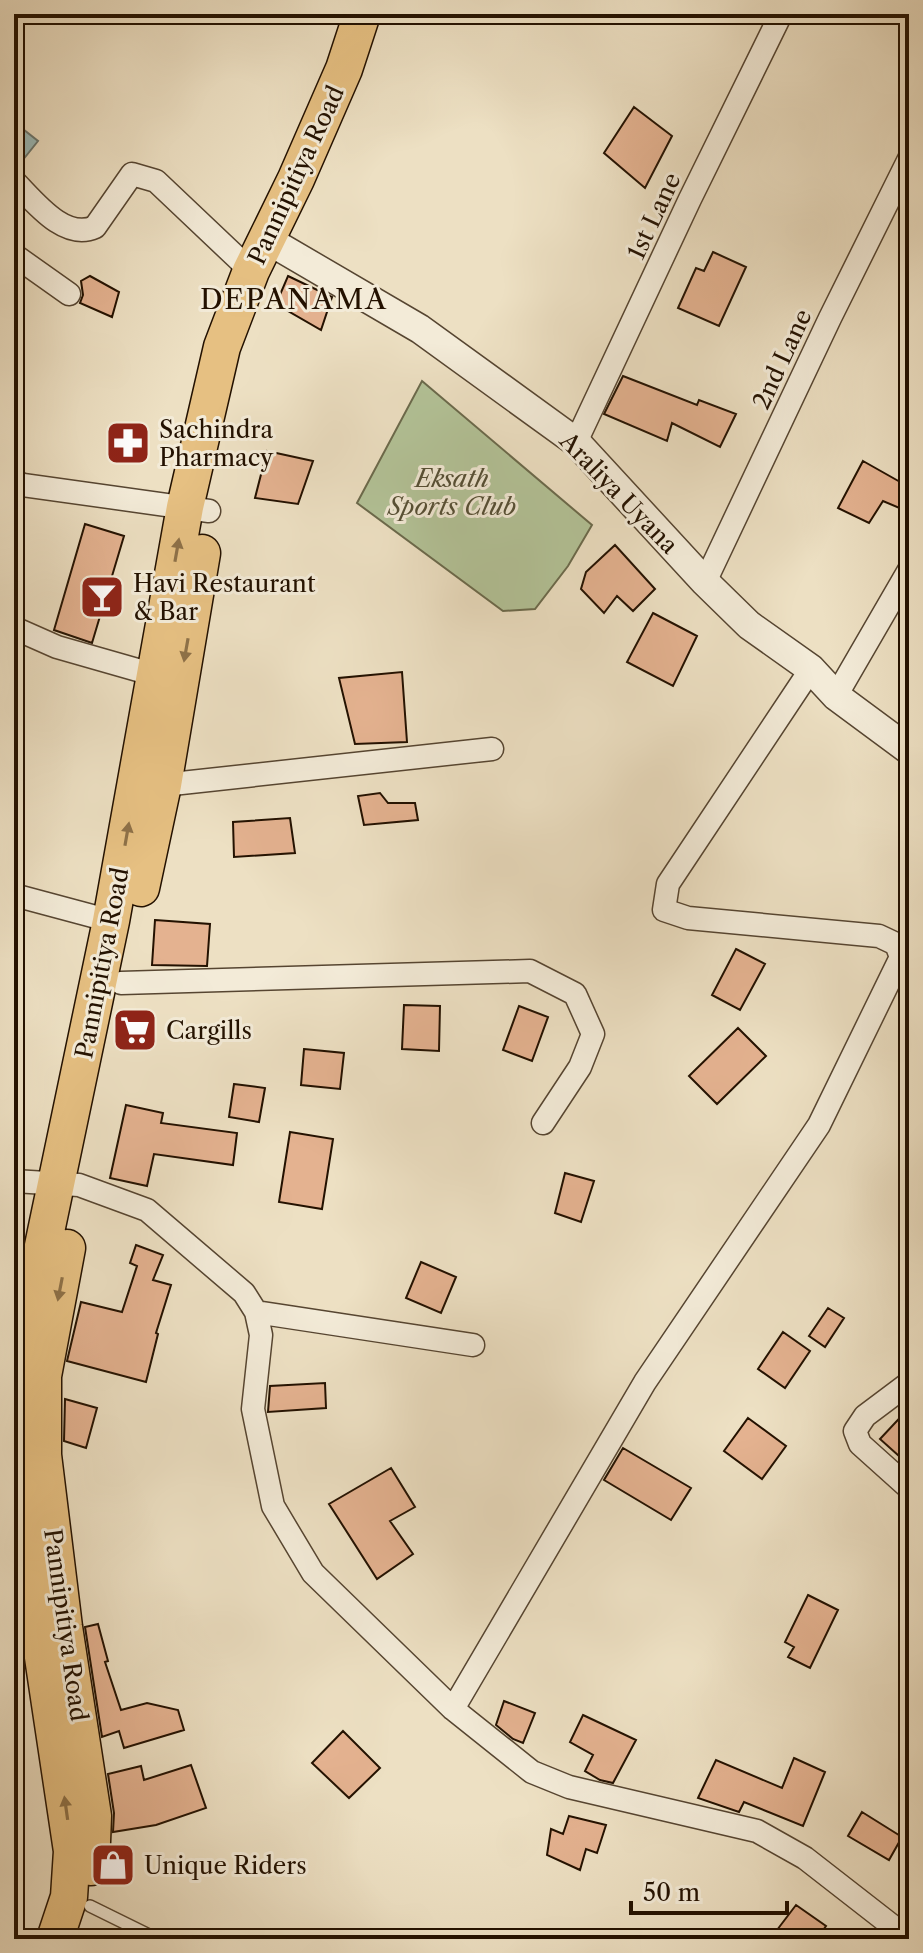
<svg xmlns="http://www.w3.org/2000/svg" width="923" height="1953" font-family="'Libre Caslon Text',serif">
	<rect width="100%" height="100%" fill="#ede0c3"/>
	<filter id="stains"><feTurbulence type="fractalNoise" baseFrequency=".0025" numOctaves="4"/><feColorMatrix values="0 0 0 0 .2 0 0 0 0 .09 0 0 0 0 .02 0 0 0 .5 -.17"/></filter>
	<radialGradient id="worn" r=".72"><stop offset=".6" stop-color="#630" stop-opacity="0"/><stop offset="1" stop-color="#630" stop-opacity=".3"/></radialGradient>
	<!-- green -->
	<path fill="#b3c398" stroke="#6b6a4c" stroke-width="2" d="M422 381 592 525 568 566 535 609 503 611 357 503Z"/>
	<!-- water -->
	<path fill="#9abbba" stroke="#6a7770" stroke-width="2" d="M14 122 38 141 14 171Z"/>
	<!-- building -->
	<path fill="#e4b290" stroke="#231100" stroke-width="2" d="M634 107 672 136 645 188 604 153Z
		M713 252 746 267 719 326 678 308 696 268 704 271Z
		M90 276 119 292 112 317 80 303 83 295 81 281Z
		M288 276 332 297 321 330 276 304Z
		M623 376 697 405 699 400 736 414 720 447 672 423 667 441 604 414Z
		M267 451 313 461 298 504 255 498Z
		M863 461 909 487V512L883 501 869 523 838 508Z
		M85 524 124 536 92 643 54 630Z
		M615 545 655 589 633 611 617 596 604 613 581 589 586 572Z
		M653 613 697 636 673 686 627 662Z
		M402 672 407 742 355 744 339 678Z
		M380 793 388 803H415L418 820 364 825 358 796Z
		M290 818 295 853 234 857 233 822Z
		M155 920 210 924 207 966 152 965Z
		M736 949 765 964 740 1010 712 995Z
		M404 1005 440 1006 439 1051 402 1049Z
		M519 1006 548 1017 532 1061 503 1050Z
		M738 1028 766 1056 717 1104 689 1076Z
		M304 1049 344 1053 340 1089 301 1085Z
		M234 1084 265 1088 259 1122 229 1117Z
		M126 1105 163 1113 161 1123 237 1133 233 1165 154 1154 147 1186 110 1178Z
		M290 1132 333 1139 322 1209 279 1202Z
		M565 1173 594 1181 581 1222 555 1213Z
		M136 1245 163 1255 153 1280 171 1285 156 1333 158 1334 146 1382 67 1361 81 1302 122 1312 137 1266 130 1263Z
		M421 1262 456 1277 441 1313 406 1298Z
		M828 1308 844 1318 825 1347 809 1336Z
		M783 1332 810 1351 785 1388 758 1369Z
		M325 1383 326 1408 268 1412 270 1386Z
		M65 1399 97 1408 86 1448 64 1441Z
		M909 1408V1465L880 1439Z
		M748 1418 786 1446 762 1479 724 1451Z
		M623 1448 691 1488 671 1520 604 1480Z
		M391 1468 415 1507 390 1521 413 1554 377 1579 329 1504Z
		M808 1595 838 1610 810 1668 788 1657 794 1647 785 1642Z
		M98 1624 108 1661 105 1662 121 1710 147 1703 178 1710 184 1730 124 1748 119 1731 102 1737 85 1627Z
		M504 1701 535 1713 523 1743 513 1739 496 1725Z
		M583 1715 636 1740 613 1783 600 1780 585 1771 593 1755 570 1742Z
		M343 1731 380 1768 349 1798 312 1763Z
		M794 1758 825 1772 803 1826 744 1802 739 1812 698 1798 716 1760 782 1788Z
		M191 1765 206 1808 156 1825 113 1832 114 1813 108 1774 141 1766 144 1780Z
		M862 1812 902 1837 889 1860 848 1836Z
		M569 1816 606 1825 597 1853 586 1849 580 1870 547 1855 551 1829 563 1834Z
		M796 1905 826 1926 817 1939H787L777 1930Z"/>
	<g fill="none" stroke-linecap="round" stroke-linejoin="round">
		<!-- service casing -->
		<g stroke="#564531" stroke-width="14">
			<path id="service" d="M90 1906 157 1939"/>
		</g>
		<!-- minor casing -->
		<g stroke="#564531" stroke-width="25">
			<path id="minor" d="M14 181C34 201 64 241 95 227L132 174 156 181 251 271
				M14 255 69 294
				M576 442 690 199 781 14
				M14 481 23 485 209 511
				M705 582 830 318 909 159
				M14 628 57 647 155 675
				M836 696 909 570
				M163 785 492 749
				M14 895 111 921
				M121 983 530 971 575 994 593 1034 580 1067 543 1123
				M14 1181 79 1185 147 1210 244 1293 256 1312 261 1335 253 1409 273 1506 313 1573 453 1709 532 1772 569 1787 757 1831 805 1858 909 1939
				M256 1312 473 1345
				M909 1383 865 1416 855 1431 860 1444 909 1488
				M14 1639 40 1631
				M453 1709 645 1382 819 1125 901 957 896 944 879 936 688 918 664 910 668 884 811 669"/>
		</g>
		<!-- tertiary casing -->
		<g stroke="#564531" stroke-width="31">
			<path id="tertiary" d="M266 239 420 329 576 442 705 582 749 625 811 669 836 696 909 750"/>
		</g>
		<!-- primary casing -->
		<g stroke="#231100" stroke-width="39">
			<path id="primary" d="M141 888 163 785 202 553
				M67 1248 43 1376V1455L64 1627 93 1816 91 1867
				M55 1939 69 1897 72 1851 24 1530 17 1407 30 1308 111 921 185 507 222 347 251 271 296 179 344 69 362 14"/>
		</g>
		<!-- service -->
		<use href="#service" stroke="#f3ebd8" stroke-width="11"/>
		<!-- minor -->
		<use href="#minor" stroke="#f3ebd8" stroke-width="22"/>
		<!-- tertiary -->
		<use href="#tertiary" stroke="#f3ebd8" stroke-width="28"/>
		<!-- primary -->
		<use href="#primary" stroke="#e6c082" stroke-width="36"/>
	</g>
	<!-- one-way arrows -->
	<defs><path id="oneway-solid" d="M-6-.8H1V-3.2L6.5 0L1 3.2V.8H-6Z" transform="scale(2)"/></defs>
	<g fill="#8e7148">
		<use href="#oneway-solid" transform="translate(177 550) rotate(-80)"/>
		<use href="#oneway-solid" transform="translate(186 650) rotate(100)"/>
		<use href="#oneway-solid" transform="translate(127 834) rotate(-80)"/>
		<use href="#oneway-solid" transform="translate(60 1289) rotate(101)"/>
		<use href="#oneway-solid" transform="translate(66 1808) rotate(-98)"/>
	</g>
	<!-- icons -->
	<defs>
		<g id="pharmacy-square" transform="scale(2.3)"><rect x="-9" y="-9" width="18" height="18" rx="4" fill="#8f2418" stroke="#f3ebd8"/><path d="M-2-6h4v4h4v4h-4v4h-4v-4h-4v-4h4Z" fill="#fff"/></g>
		<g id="bar-square" transform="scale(2.3)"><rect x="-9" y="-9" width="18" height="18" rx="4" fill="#8f2418" stroke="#f3ebd8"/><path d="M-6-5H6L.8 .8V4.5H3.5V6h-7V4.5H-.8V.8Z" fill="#fff"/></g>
		<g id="supermarket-square" transform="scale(2.3)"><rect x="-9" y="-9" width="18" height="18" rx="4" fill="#8f2418" stroke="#f3ebd8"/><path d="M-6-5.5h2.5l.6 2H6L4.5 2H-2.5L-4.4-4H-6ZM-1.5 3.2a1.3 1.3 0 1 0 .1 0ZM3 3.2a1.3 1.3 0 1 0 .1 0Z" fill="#fff"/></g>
		<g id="shop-square" transform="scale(2.3)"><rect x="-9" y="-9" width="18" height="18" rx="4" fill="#8f2418" stroke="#f3ebd8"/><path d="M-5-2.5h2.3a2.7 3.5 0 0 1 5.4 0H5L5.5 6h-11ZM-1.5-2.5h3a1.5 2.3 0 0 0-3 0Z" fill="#fff"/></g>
	</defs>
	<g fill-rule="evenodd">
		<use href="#pharmacy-square" x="128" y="443"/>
		<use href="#bar-square" x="102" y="597"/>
		<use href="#supermarket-square" x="135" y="1030"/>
		<use href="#shop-square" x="113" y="1865"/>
	</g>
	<g text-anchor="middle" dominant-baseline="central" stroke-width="6" stroke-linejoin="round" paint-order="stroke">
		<!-- street labels -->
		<g font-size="24" fill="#231100" stroke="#f3ebd8">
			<text transform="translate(296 175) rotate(-65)">Pannipitiya Road</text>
			<text transform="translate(654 216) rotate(-65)">1st Lane</text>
			<text transform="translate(782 359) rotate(-65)">2nd Lane</text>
			<text transform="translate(619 493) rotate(46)">Araliya Uyana</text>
			<text transform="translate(102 963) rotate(-79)">Pannipitiya Road</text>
			<text transform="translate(66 1625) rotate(82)">Pannipitiya Road</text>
		</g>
		<!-- poi labels -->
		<g font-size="24" fill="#231100" stroke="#f3ebd8" text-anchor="start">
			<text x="159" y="429">Sachindra<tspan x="159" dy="28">Pharmacy</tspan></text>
			<text x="133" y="583">Havi Restaurant<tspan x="133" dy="28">&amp; Bar</tspan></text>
			<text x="166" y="1030">Cargills</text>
			<text x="144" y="1865">Unique Riders</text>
		</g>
		<!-- park labels -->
		<g font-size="24" font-style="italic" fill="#554f35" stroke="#f3ebd8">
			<text x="452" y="478">Eksath<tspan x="452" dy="28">Sports Club</tspan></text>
		</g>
		<!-- quarter labels -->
		<g font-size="28" letter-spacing="2" fill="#231100" stroke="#f3ebd8">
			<text x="294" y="299">DEPANAMA</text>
		</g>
	</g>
	<!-- margin -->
	<rect width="923" height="1953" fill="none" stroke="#ede0c3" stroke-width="48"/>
	<rect x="16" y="16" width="891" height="1921" fill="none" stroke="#231100" stroke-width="4"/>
	<rect x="24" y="24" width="875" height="1905" fill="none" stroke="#231100" stroke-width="2"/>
	<!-- scale -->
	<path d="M631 1901v12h156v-12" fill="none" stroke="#231100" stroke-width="4"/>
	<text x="643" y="1901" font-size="24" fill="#231100" stroke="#f3ebd8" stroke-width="6" paint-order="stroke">50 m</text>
	<rect width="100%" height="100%" filter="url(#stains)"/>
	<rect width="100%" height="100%" fill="url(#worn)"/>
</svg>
